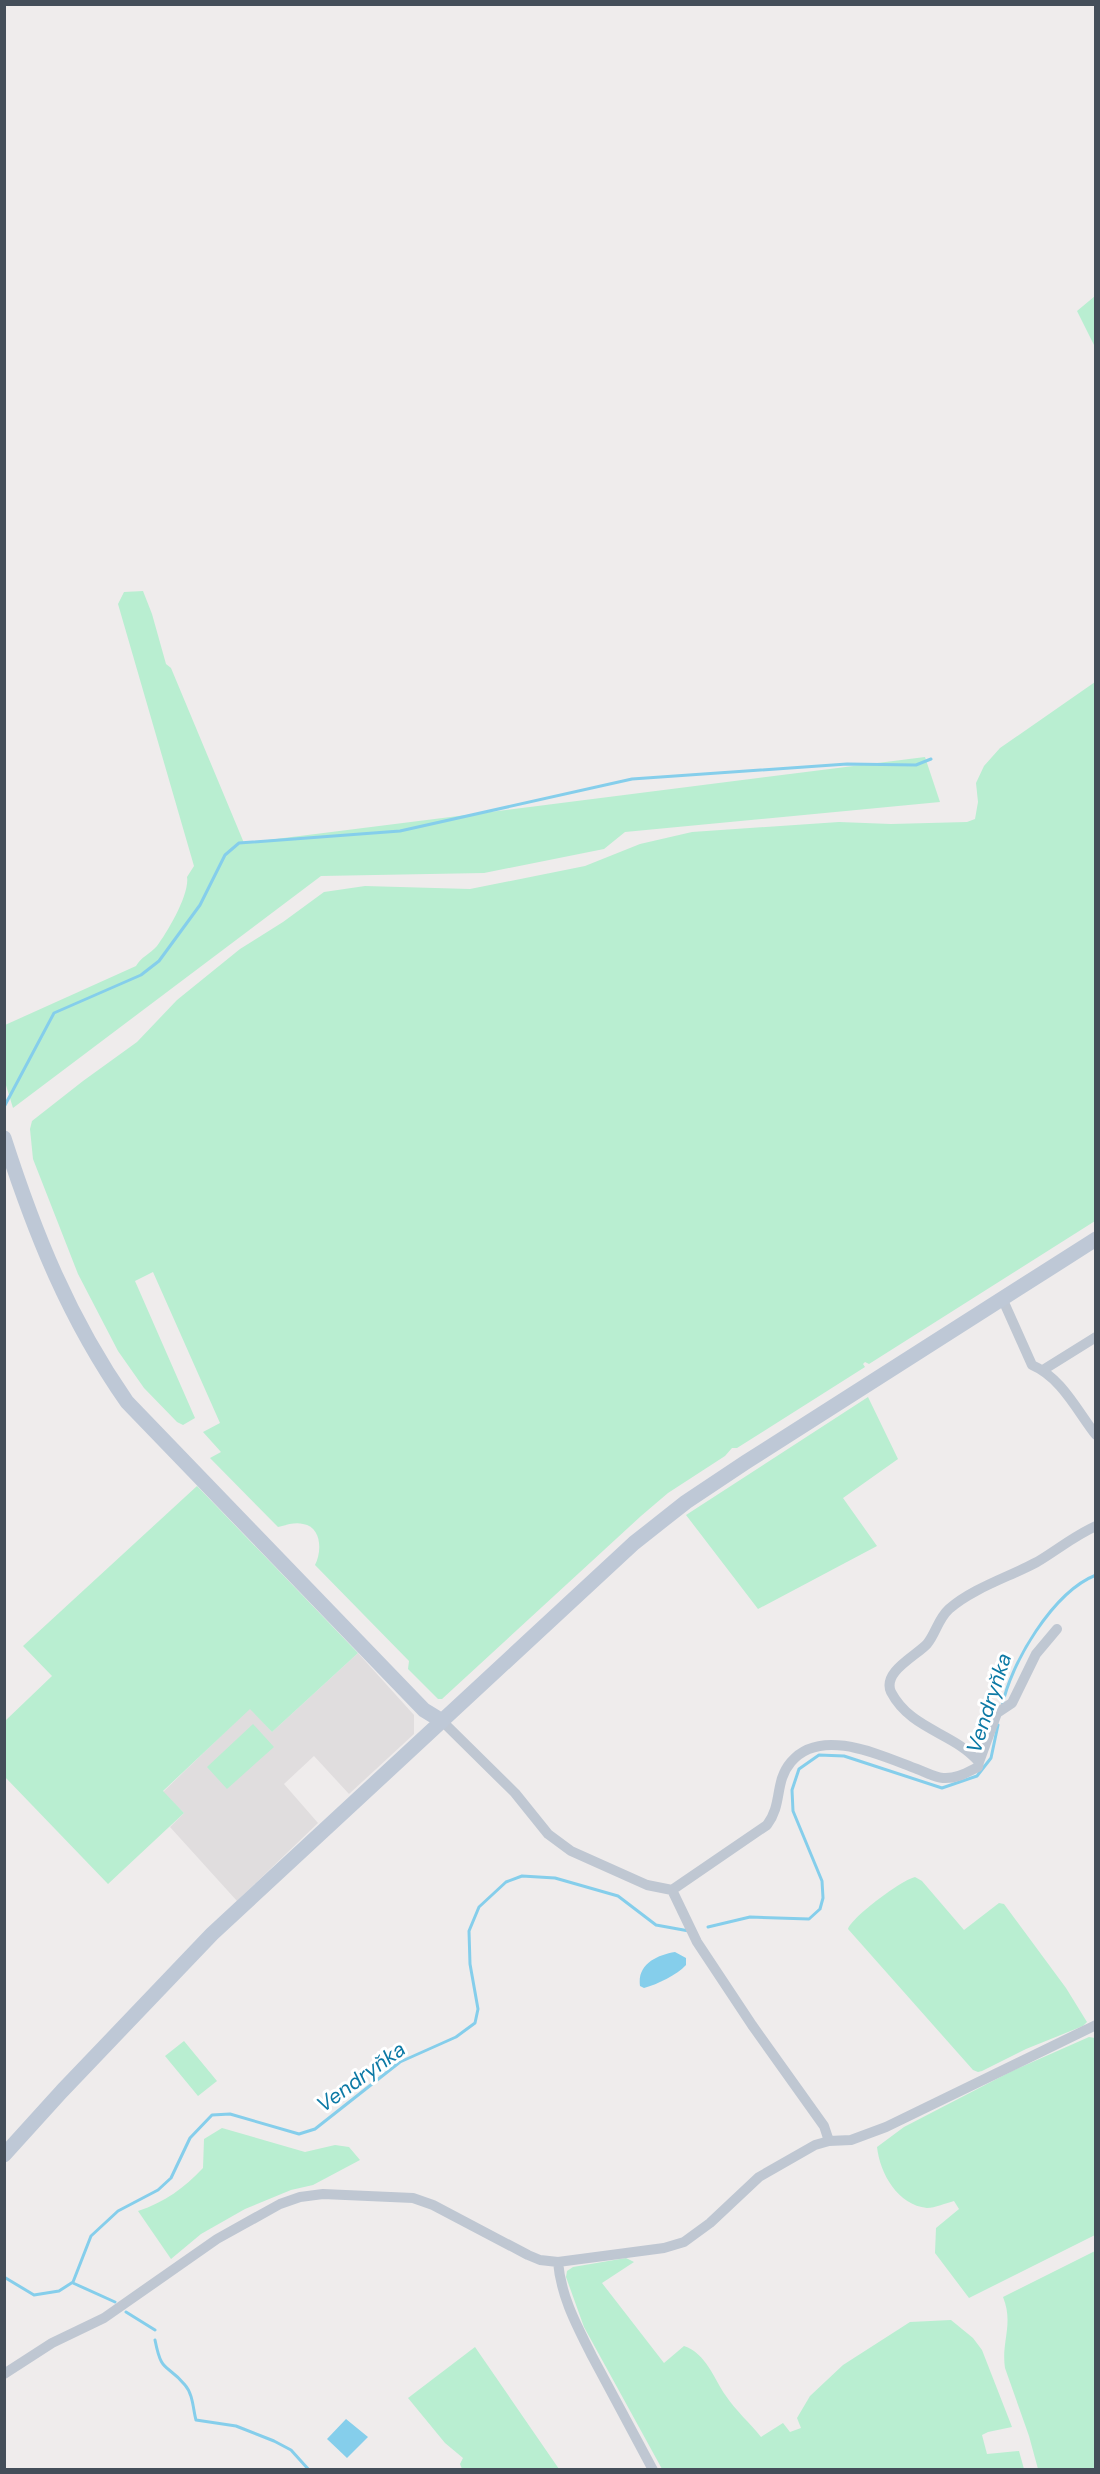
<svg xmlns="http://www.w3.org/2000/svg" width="1100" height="2474" font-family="'DM Sans',sans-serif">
	<rect width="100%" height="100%" fill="#efecec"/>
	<!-- education -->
	<path fill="#e0ddde" d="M358 1653 414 1715V1734L349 1794 314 1756 284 1784 318 1823 237 1901 170 1827 184 1813 163 1792 250 1708 272 1732Z"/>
	<!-- green -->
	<path fill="#b9eed1" d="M1095 296V347L1077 311Z
		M143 591 152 614 166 664 171 668 244 843 925 757 940 802 625 832 604 849 484 873 321 876 13 1108 5 1082V1025L136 966C141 957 150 954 157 946 167 933 190 894 187 877L194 866 118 604 124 592Z
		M1095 682V1221L869 1364 865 1362 863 1364 865 1367 737 1448H732L725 1456 668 1493 641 1516 442 1699H438L408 1669 409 1661 315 1565C322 1552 322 1527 303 1524 295 1522 286 1525 278 1527L210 1458 221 1452 203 1432 220 1423 153 1272 135 1281 195 1418 183 1425 177 1422 144 1388 118 1351 78 1274 33 1159 30 1129 32 1121 83 1081 137 1042 177 1000 240 949 283 922 324 892 365 886 470 889 585 866 640 844 692 832 839 822 891 824 967 822 975 819 978 802 976 783 984 766 1000 748Z
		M868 1397 898 1459 843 1498 877 1546 758 1609 686 1515Z
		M197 1486 358 1653 272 1732 250 1709 163 1791 184 1813 108 1884 5 1777V1721L52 1676 23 1646Z
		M253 1724 274 1747 227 1789 207 1767Z
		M915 1877 922 1881 964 1930 999 1903 1004 1904 1066 1988 1087 2022 1083 2026 1026 2049 982 2071 978 2072 973 2070 848 1929C853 1916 902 1880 915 1877Z
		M1089 2037 1095 2038V2235L969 2298 935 2253 936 2228 959 2209 954 2201C946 2203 935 2208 927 2208 898 2205 880 2174 877 2147L904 2127 1012 2071Z
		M184 2041 217 2081 198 2096 165 2056Z
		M222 2128 305 2152 335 2145 349 2147 360 2160 313 2185 291 2190 245 2209 201 2234 171 2259 138 2211C165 2202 184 2188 203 2168L204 2139Z
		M1095 2251V2469H1038L1029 2436 1005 2368C1001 2342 1014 2324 1003 2297Z
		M626 2258 634 2262 602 2283 664 2363 684 2346C706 2353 714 2379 726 2396 736 2411 750 2423 761 2437L783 2423 790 2432 801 2428 797 2418 810 2396 843 2365 910 2322 951 2320 973 2338 982 2350 1012 2427 988 2432 982 2435 987 2454 1019 2451 1024 2469H662L584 2327 566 2277 567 2271 573 2267Z
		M475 2347 559 2469H462L460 2464 463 2458 445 2443 408 2398Z"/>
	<!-- water -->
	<path fill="#85ceeb" d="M675 1952 686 1958V1965C677 1975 658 1984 644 1988L640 1986C637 1964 657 1955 675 1952Z
		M346 2419 368 2437 347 2458 327 2439Z"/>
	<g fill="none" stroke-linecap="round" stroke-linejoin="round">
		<!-- stream -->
		<path stroke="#85ceeb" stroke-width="3" d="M4 1107 54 1013 141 975 159 961 200 905 225 855 239 843 400 831 632 779 847 764 916 765 931 759
			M1002 1707C1010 1664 1053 1592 1096 1575
			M708 1927 750 1917 809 1919 820 1909 823 1898 822 1881 793 1811 792 1790 799 1769 819 1755 844 1756 942 1788 977 1776 991 1758 998 1725
			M4 2277 34 2295 59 2291 73 2282 91 2236 118 2211 158 2190 171 2178 190 2138 212 2115 230 2114 299 2134 315 2129 400 2062 456 2037 475 2023 478 2009 470 1964 469 1931 479 1907 506 1882 522 1876 555 1878 618 1896 656 1925 689 1931
			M73 2283 115 2302
			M126 2312 155 2330
			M155 2340C162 2375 166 2362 185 2385 193 2394 193 2409 196 2420L236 2426 274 2441 291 2450 309 2470"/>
		<!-- street -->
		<path stroke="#bfc7d2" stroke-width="10" d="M1002 1298 1032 1365C1062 1378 1077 1411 1096 1435
			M1043 1370 1096 1337
			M442 1721 515 1793 548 1834 571 1851 647 1885 672 1890 697 1942 752 2025 824 2126 829 2141
			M979 1762 997 1713 1012 1703 1036 1654 1057 1629
			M672 1890 767 1825C783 1804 774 1782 791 1762 821 1726 882 1756 917 1769 925 1772 934 1777 943 1778 956 1779 966 1773 978 1767L979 1762C953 1732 911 1730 891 1692 882 1672 916 1656 927 1644 936 1633 938 1619 949 1609 973 1588 1009 1577 1037 1562 1057 1550 1074 1536 1096 1526
			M558 2262C561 2297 577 2326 592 2356 612 2394 633 2432 653 2470
			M4 2374 52 2343 104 2318 217 2239 280 2204 300 2197 323 2194 413 2198 433 2205 528 2255 540 2260 558 2262 664 2248 684 2242 710 2223 759 2177 815 2145 829 2141 851 2140 886 2127 1096 2025"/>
		<!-- secondary -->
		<path stroke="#bec8d6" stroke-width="15" d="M4 1138C35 1234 69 1319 127 1402L424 1710 442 1721
			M4 2155 62 2091 212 1934 634 1543 686 1502 746 1462 1096 1239"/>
	</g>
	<g text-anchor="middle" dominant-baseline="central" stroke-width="6" stroke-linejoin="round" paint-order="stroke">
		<!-- water labels -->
		<g font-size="21" font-style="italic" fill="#0c79a5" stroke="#fff">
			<text transform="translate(989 1703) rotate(-72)">Vendryňka</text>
			<text transform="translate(361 2077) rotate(-36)">Vendryňka</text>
		</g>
	</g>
	<!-- border -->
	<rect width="1100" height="2474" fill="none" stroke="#444e59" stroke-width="12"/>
</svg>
